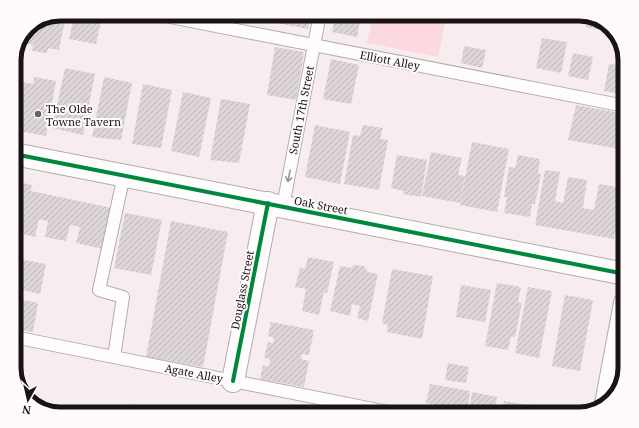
<svg xmlns="http://www.w3.org/2000/svg" width="639" height="428" font-family="'Noto Serif',serif">
	<defs>
		<pattern id="building-hatch" width="6" height="6" patternUnits="userSpaceOnUse"><rect width="6" height="6" fill="#ddd5d6"/><path d="M-1 1l2-2M0 6l6-6M5 7l2-2" fill="none" stroke="#bdb6b7"/></pattern>
	</defs>
	<rect width="100%" height="100%" fill="#f7edee"/>
	<!-- grass -->
	<path fill="#fbd9de" d="M373 14H447L438 57 367 43Z"/>
	<!-- building -->
	<path fill="url(#building-hatch)" d="M60 14 64 15 63 19 65 20 59 50 48 48 47 53 32 51 33 45 21 42 28 27Z
		M242 14H270L269 21Z
		M274 14H311L308 29 272 22Z
		M336 14H361L357 37 332 32Z
		M549 14H570L569 21 549 17Z
		M74 16 101 21 96 44 69 39Z
		M588 17 605 22 611 32 586 27Z
		M542 38 567 42 561 73 536 68Z
		M464 46 486 50 482 68 461 63Z
		M275 47 304 52 296 100 267 95Z
		M573 53 593 57 588 80 568 76Z
		M331 59 359 65 351 104 323 99Z
		M609 64 625 66V95L604 91Z
		M65 68 95 74 83 135 52 128Z
		M34 77 56 81 46 136 14 130V97L17 81 33 84Z
		M104 77 132 83 121 140 92 137Z
		M143 84 172 90 161 148 132 144Z
		M183 92 211 98 199 157 171 151Z
		M221 99 250 104 239 163 210 160Z
		M576 105 625 114V150L568 140Z
		M315 125 350 132 340 184 305 177Z
		M363 125 383 128 380 139 388 140 379 190 344 184 353 135 360 136Z
		M472 142 509 149 497 212 460 205Z
		M431 152 462 158 458 175 465 176 460 203 422 196Z
		M397 155 427 160 421 197 403 194 404 191 391 188Z
		M518 155 540 159 538 173 541 174 535 204H532L530 217 504 213 507 197H504L509 167 515 168Z
		M545 170 560 172 555 201 563 203 568 177 587 180 583 208 594 210 599 184 623 188 614 239 535 225Z
		M14 181 32 185 31 191 112 208 103 249 76 243 80 227 70 225 66 241 45 237 48 221 39 219 35 237 19 233 14 252Z
		M125 213 162 220 151 275 114 268Z
		M171 221 228 232 203 367 146 357Z
		M308 257 334 262 327 293 324 292 319 315 302 311 306 289 295 287 300 268 305 269Z
		M14 258 46 264 40 294 14 288Z
		M354 265 364 266 368 272 378 274 368 321 357 318 360 306 352 304 350 316 330 311 340 266 351 268Z
		M392 269 433 276 422 339 387 332 388 325 382 323Z
		M497 283 521 287 518 302 522 303 515 337H511L508 350 485 346Z
		M461 285 491 290 485 322 456 317Z
		M528 287 552 291 539 358 515 353Z
		M565 295 593 300 580 371 552 366Z
		M14 298 38 303 33 332 14 329Z
		M271 322 314 330 309 355 302 354 301 359 309 361 304 387 260 379 263 365 269 367 270 359 264 358 268 342 273 343 274 338 268 336Z
		M448 363 469 367 466 383 445 380Z
		M430 384 470 391 467 411 426 403Z
		M472 392 497 397 494 414 469 411Z
		M504 401 528 405 527 414H501Z
		M130 404 180 413V414H128Z
		M532 404 575 412 574 414H530Z"/>
	<g fill="none" stroke-linecap="round" stroke-linejoin="round">
		<!-- service casing -->
		<g stroke="#b3abac" stroke-width="14">
			<path id="service" d="M155 14 625 106
				M283 206 320 14
				M14 337 398 414
				M114 357 123 297 99 290 124 175"/>
		</g>
		<!-- minor casing -->
		<g stroke="#b3abac" stroke-width="24">
			<path id="minor" d="M14 154 625 274
				M233 381 268 203
				M606 404 625 303"/>
		</g>
		<!-- service -->
		<use href="#service" stroke="#fefcfc" stroke-width="12"/>
		<!-- minor -->
		<use href="#minor" stroke="#fefcfc" stroke-width="22"/>
		<!-- cycleway casing -->
		<g stroke="#fefafb" stroke-width="6">
			<path id="cycleway" d="M14 154 625 274
				M233 381 268 203"/>
		</g>
		<!-- cycleway -->
		<use href="#cycleway" stroke="#00873e" stroke-width="4"/>
	</g>
	<!-- one-way arrows -->
	<defs><path id="oneway-shaft" d="M-6 0H5M1.5-3L5.5 0L1.5 3" fill="none" stroke-width="1.6" stroke-linecap="round" stroke-linejoin="round"/></defs>
	<use stroke="#979394" href="#oneway-shaft" transform="translate(289 176) rotate(101)"/>
	<!-- markers -->
	<circle fill="#675f60" stroke="#fefafb" stroke-width="1.5" cx="38" cy="114" r="4"/>
	<g text-anchor="middle" dominant-baseline="central" stroke-width="4" stroke-linejoin="round" paint-order="stroke">
		<!-- street labels -->
		<g font-size="11" fill="#191314" stroke="#fefafb">
			<text transform="translate(390 60) rotate(11)">Elliott Alley</text>
			<text transform="translate(301 110) rotate(-79)">South 17th Street</text>
			<text transform="translate(321 205) rotate(11)">Oak Street</text>
			<text transform="translate(242 290) rotate(-79)">Douglass Street</text>
			<text transform="translate(194 373) rotate(11)">Agate Alley</text>
		</g>
		<!-- poi labels -->
		<g font-size="11" fill="#191314" stroke="#fefafb" text-anchor="start">
			<text x="46" y="108">The Olde<tspan x="46" dy="13">Towne Tavern</tspan></text>
		</g>
	</g>
	<!-- crop -->
	<path d="M0 0H639V428H0ZM60 21H579A39 39 0 0 1 618 60V368A39 39 0 0 1 579 407H60A39 39 0 0 1 21 368V60A39 39 0 0 1 60 21Z" fill="#fefafb" fill-rule="evenodd"/>
	<path fill="none" stroke="#191314" stroke-width="5" d="M60 21H579A39 39 0 0 1 618 60V368A39 39 0 0 1 579 407H60A39 39 0 0 1 21 368V60A39 39 0 0 1 60 21Z"/>
	<!-- north arrow -->
	<g transform="translate(28 400) rotate(188)" stroke="#fefafb" stroke-width="3" paint-order="stroke">
	<path d="M0-3L7 15L0 10L-7 15Z" fill="#191314"/>
	<text y="-6" font-size="11" font-weight="bold" text-anchor="middle" fill="#191314">N</text>
	</g>
</svg>
